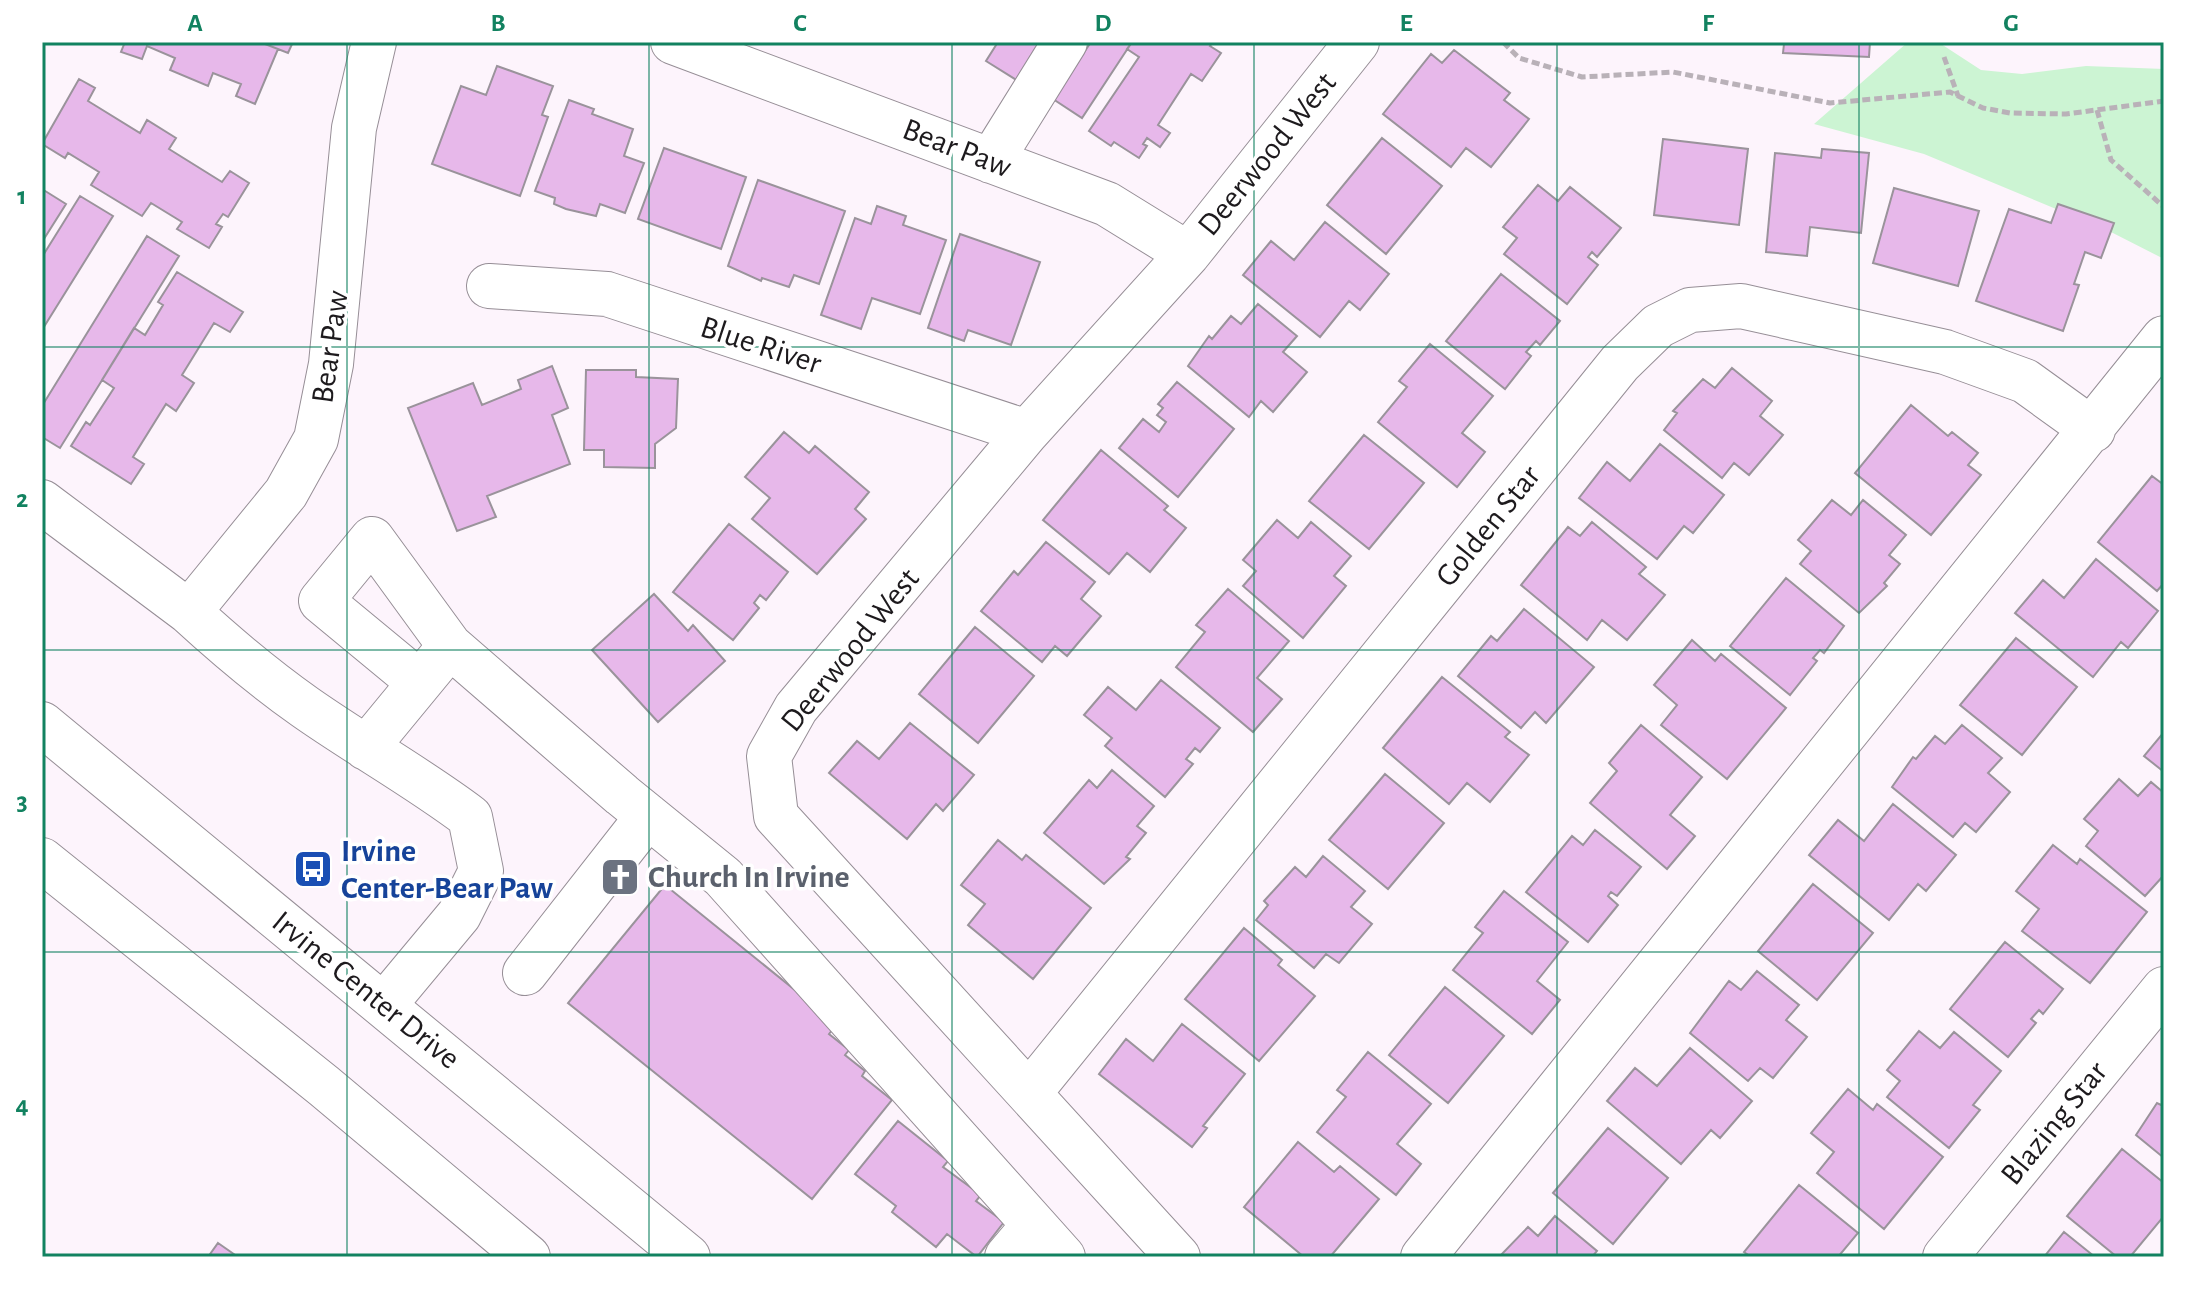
<svg xmlns="http://www.w3.org/2000/svg" width="2206" height="1299" font-family="'Alegreya Sans',sans-serif">
	<rect width="100%" height="100%" fill="#fdf4fc"/>
	<!-- green -->
	<path fill="#ccf4d3" d="M1908 42H1938L1981 70 2022 74 2086 66 2164 69V259L2109 231 1924 154 1814 124Z"/>
	<!-- building -->
	<path fill="#e7b8ea" stroke="#9a939b" stroke-width="2" d="M125 42H260L278 49 255 104 236 96 241 84 213 73 208 86 170 70 175 58 147 46 142 59 121 52Z
		M260 42H293L288 53Z
		M998 42H1043L1018 81 986 61Z
		M1091 42H1132L1082 118 1053 99Z
		M1132 42H1213L1210 46 1221 53 1202 81 1191 74 1158 125 1170 133 1160 147 1147 138 1143 144 1147 146 1139 158 1114 142 1111 146 1089 131 1139 57 1127 49Z
		M1870 42 1869 57 1783 53 1784 44 1756 43Z
		M1454 50 1510 93 1504 100 1529 119 1491 167 1466 148 1451 167 1383 114 1431 54 1442 63Z
		M497 66 553 86 542 115 548 117 520 196 432 164 461 86 486 95Z
		M79 79 95 88 88 101 140 133 147 120 176 138 169 149 222 182 230 171 249 183 228 217 223 214 216 224 222 227 209 248 177 229 182 222 151 203 142 216 91 185 99 172 68 153 65 158 42 144Z
		M569 100 594 109 592 114 633 129 624 156 644 163 625 213 600 204 596 216 566 209 554 204 555 198 535 191Z
		M1382 138 1442 186 1386 254 1327 205Z
		M1663 139 1748 149 1739 225 1654 215Z
		M664 148 746 177 721 249 638 219Z
		M1822 149 1869 153 1861 233 1810 227 1807 256 1766 252 1775 153 1821 158Z
		M758 180 845 211 819 284 794 275 789 287 762 278 761 281 728 266Z
		M1538 185 1558 201 1570 187 1621 228 1597 257 1592 252 1588 257 1598 265 1567 304 1504 254 1517 238 1503 227Z
		M1894 188 1979 211 1958 286 1873 263Z
		M42 189 66 204 42 242Z
		M80 196 113 216 42 330V257Z
		M2058 204 2114 223 2101 258 2085 252 2074 284 2079 285 2063 331 1976 301 2009 209 2051 223Z
		M877 206 906 216 903 225 946 240 920 314 872 298 861 329 821 315 855 218 871 224Z
		M1325 222 1389 274 1360 310 1349 301 1320 337 1243 275 1271 241 1294 260Z
		M960 234 1040 262 1011 345 968 330 964 341 928 328Z
		M147 236 179 256 60 448 42 437V406Z
		M177 272 243 312 230 332 214 323 182 375 194 383 176 411 166 404 133 457 144 464 131 484 71 446 86 422 90 425 114 388 102 380 134 328 145 335 163 305 158 302Z
		M1501 274 1560 321 1540 345 1536 341 1526 352 1531 356 1505 389 1446 341Z
		M1258 304 1297 336 1283 352 1307 372 1273 412 1261 401 1249 417 1188 366 1209 336 1212 339 1231 316 1241 324Z
		M1430 344 1493 396 1462 433 1485 452 1457 487 1378 422 1407 387 1399 381Z
		M552 366 568 408 552 415 570 464 487 496 496 517 457 531 408 408 473 383 482 405 521 389 518 380Z
		M1732 368 1772 401 1760 416 1783 435 1749 475 1734 463 1722 478 1664 430 1677 413 1673 411 1703 379 1715 388Z
		M586 370H636V377L678 379 676 428 655 444V468L604 467V450H584Z
		M1177 382 1234 429 1178 497 1119 448 1143 419 1159 432 1166 422 1157 415 1163 408 1158 404Z
		M1911 405 1948 436 1952 432 1978 453 1968 465 1981 475 1931 535 1855 473Z
		M784 432 809 453 815 446 869 492 855 509 866 519 817 574 752 519 770 498 745 477Z
		M1364 435 1424 483 1369 549 1309 501Z
		M1660 444 1724 495 1693 533 1684 526 1657 559 1579 498 1607 462 1630 481Z
		M1101 450 1168 506 1164 510 1186 528 1150 572 1127 553 1109 574 1043 520Z
		M2152 476 2164 485V583L2157 591 2098 542Z
		M1832 500 1851 515 1863 500 1906 535 1889 555 1900 564 1884 583 1887 586 1859 613 1800 564 1811 551 1798 540Z
		M1277 520 1298 538 1311 522 1351 556 1334 576 1346 586 1303 638 1243 586 1256 571 1243 560Z
		M1592 522 1646 567 1639 574 1665 595 1627 640 1602 620 1587 640 1521 585 1568 527 1580 536Z
		M729 524 788 572 766 600 760 595 754 603 759 608 733 640 673 592Z
		M1046 542 1095 582 1081 599 1101 616 1067 656 1055 646 1042 662 981 611 1014 571 1018 575Z
		M2096 559 2158 611 2128 648 2121 642 2093 677 2015 613 2043 580 2064 598Z
		M1786 578 1844 626 1824 653 1820 650 1813 658 1817 661 1790 695 1730 646Z
		M1228 589 1289 641 1257 678 1282 699 1253 732 1176 667 1205 632 1196 625Z
		M654 594 688 631 693 625 725 661 658 722 592 650Z
		M1524 609 1594 667 1546 723 1535 712 1521 728 1458 676 1491 636 1497 641Z
		M975 627 1034 676 978 743 919 694Z
		M2016 638 2077 687 2022 755 1960 705Z
		M1692 640 1715 661 1721 654 1786 708 1727 779 1661 725 1677 705 1654 685Z
		M1442 677 1510 732 1505 737 1529 755 1490 802 1467 783 1449 804 1383 748Z
		M1161 680 1220 728 1200 752 1195 748 1186 759 1193 764 1165 797 1105 746 1112 738 1084 715 1108 687 1136 710Z
		M910 723 974 775 943 811 936 804 907 839 829 773 857 741 879 759Z
		M1641 725 1702 777 1670 815 1695 836 1667 869 1590 803 1617 771 1609 763Z
		M1962 725 2002 758 1988 773 2010 792 1976 832 1965 823 1953 837 1892 787 1913 757 1916 759 1935 736 1945 744Z
		M2164 732V772L2144 756Z
		M1112 770 1154 806 1137 826 1146 833 1126 857 1130 859 1104 884 1044 833 1089 780 1097 788Z
		M1385 774 1444 823 1388 889 1329 840Z
		M2119 779 2138 796 2151 782 2164 793V875L2145 896 2086 846 2098 831 2084 819Z
		M1893 804 1956 855 1926 891 1918 884 1889 920 1809 855 1838 820 1864 841Z
		M1595 830 1641 867 1617 896 1611 892 1608 896 1618 905 1588 942 1526 892 1572 836 1583 845Z
		M998 840 1022 860 1026 855 1091 908 1033 979 968 925 985 904 961 885Z
		M2053 845 2077 864 2080 859 2147 912 2090 983 2022 931 2039 909 2016 891Z
		M1323 856 1365 891 1351 907 1372 924 1339 963 1326 954 1314 968 1256 920 1268 905 1264 901 1295 867 1306 877Z
		M1813 884 1873 933 1817 1000 1758 951Z
		M665 885 837 1024 829 1034 849 1050 845 1055 865 1071 862 1076 892 1100 812 1199 568 1003Z
		M1504 891 1568 942 1537 981 1560 1000 1532 1034 1453 970 1483 933 1475 927Z
		M1244 928 1282 960 1278 965 1315 996 1259 1061 1185 999Z
		M2005 942 2063 989 2043 1014 2039 1010 2031 1019 2036 1023 2008 1057 1950 1009Z
		M1757 971 1799 1005 1786 1020 1807 1037 1773 1078 1760 1068 1748 1081 1690 1033 1729 981 1741 990Z
		M1445 987 1504 1036 1448 1103 1389 1055Z
		M1182 1024 1245 1074 1203 1126 1207 1128 1192 1147 1099 1074 1126 1039 1153 1061Z
		M1919 1031 1940 1048 1954 1032 2001 1071 1973 1105 1980 1110 1949 1148 1887 1097 1900 1081 1887 1070Z
		M1690 1048 1752 1101 1720 1138 1711 1130 1681 1164 1607 1101 1635 1068 1657 1086Z
		M1368 1052 1431 1104 1397 1144 1421 1164 1396 1195 1317 1132 1346 1097 1337 1090Z
		M1848 1089 1873 1110 1877 1104 1943 1157 1884 1229 1817 1173 1834 1152 1811 1133Z
		M2164 1101V1158L2136 1135 2157 1103 2161 1105Z
		M898 1121 948 1161 943 1167 981 1195 976 1201 1004 1222 977 1257 947 1234 936 1247 892 1212 896 1206 855 1174Z
		M1608 1128 1668 1178 1613 1244 1553 1193Z
		M1298 1142 1334 1172 1340 1166 1379 1199 1330 1257H1304L1244 1207Z
		M2122 1149 2164 1183V1216L2130 1257H2117L2067 1216Z
		M1799 1185 1858 1233 1838 1257H1751L1744 1252Z
		M1555 1216 1597 1251 1592 1257H1499L1528 1227 1538 1236Z
		M2064 1232 2095 1257H2044Z
		M218 1243 238 1257H208Z"/>
	<g fill="none" stroke-linecap="round" stroke-linejoin="round">
		<!-- minor casing -->
		<g stroke="#968e96" stroke-width="46">
			<path id="minor" d="M374 42 354 128 331 364 316 439 286 493 189 612C226 646 264 678 305 707 359 745 417 777 470 817L481 871 459 915 384 1005
				M673 42 1107 204 1188 254
				M991 161 1065 42
				M489 286 607 294 1027 432
				M42 502 189 612
				M419 682 321 601 372 539 450 646
				M366 748 450 646 622 795 723 877 1063 1257
				M525 973 648 816
				M1030 1092 1620 363 1658 326 1690 310 1741 306 1945 352 2025 381 2093 430
				M1007 1257 1033 1226
				M1178 1257 776 816 769 756 796 708 1027 432 1188 254 1357 42
				M1423 1257 2164 338
				M1945 1257 2164 989"/>
		</g>
		<!-- major casing -->
		<g stroke="#968e96" stroke-width="46">
			<path id="major" d="M42 724 688 1257
				M42 860 324 1086 528 1257"/>
		</g>
		<!-- path -->
		<path stroke="#b9b1b8" stroke-width="5" stroke-dasharray="8 4" stroke-linecap="butt" d="M1503 42 1519 58 1582 77 1673 72 1830 103 1950 92 1983 108 2010 113 2066 114 2164 101
			M1944 57 1958 96
			M2097 110 2111 160 2164 207"/>
		<!-- minor -->
		<use href="#minor" stroke="#fff" stroke-width="44"/>
		<!-- major -->
		<use href="#major" stroke="#fff" stroke-width="44"/>
	</g>
	<!-- grid -->
	<path fill="none" stroke="#128260" stroke-width="2" stroke-opacity="0.55" d="M347 42V1257M649 42V1257M952 42V1257M1254 42V1257M1557 42V1257M1859 42V1257M42 347H2164M42 650H2164M42 952H2164"/>
	<!-- icons -->
	<defs>
		<g id="bus-square" transform="scale(2)"><rect x="-9" y="-9" width="18" height="18" rx="4" fill="#1a4fb4" stroke="#fff"/><path d="M-5-6H5V4H4V6H2V4H-2V6H-4V4H-5ZM-3.5-4V0h7V-4ZM-3.5 1.2v1.5H-2V1.2ZM2 1.2v1.5H3.5V1.2Z" fill="#fff"/></g>
		<g id="church-square" transform="scale(2)"><rect x="-9" y="-9" width="18" height="18" rx="4" fill="#6b7280" stroke="#fff"/><path d="M-1.2-6h2.4v3.5h3.3v2.4h-3.3V6h-2.4V-.1h-3.3v-2.4h3.3Z" fill="#fff"/></g>
	</defs>
	<g fill-rule="evenodd">
		<use href="#bus-square" x="313" y="869"/>
		<use href="#church-square" x="620" y="877"/>
	</g>
	<g text-anchor="middle" dominant-baseline="central" stroke-width="7" stroke-linejoin="round" paint-order="stroke">
		<!-- street labels -->
		<g font-size="32" fill="#1d1a1d" stroke="#fff">
			<text transform="translate(957 148) rotate(21)">Bear Paw</text>
			<text transform="translate(1267 154) rotate(-51)">Deerwood West</text>
			<text transform="translate(761 345) rotate(18)">Blue River</text>
			<text transform="translate(330 347) rotate(-82)">Bear Paw</text>
			<text transform="translate(1488 526) rotate(-51)">Golden Star</text>
			<text transform="translate(850 650) rotate(-51)">Deerwood West</text>
			<text transform="translate(366 990) rotate(39)">Irvine Center Drive</text>
			<text transform="translate(2054 1123) rotate(-51)">Blazing Star</text>
		</g>
		<!-- transit labels -->
		<g font-size="32" font-weight="bold" fill="#164399" stroke="#fff" text-anchor="start">
			<text x="341" y="851">Irvine<tspan x="341" dy="37">Center-Bear Paw</tspan></text>
		</g>
		<!-- worship labels -->
		<g font-size="32" font-weight="bold" fill="#5b616d" stroke="#fff" text-anchor="start">
			<text x="648" y="877">Church In Irvine</text>
		</g>
	</g>
	<!-- border -->
	<rect width="2206" height="1299" fill="none" stroke="#ffffff" stroke-width="88"/>
	<rect x="44" y="44" width="2118" height="1211" fill="none" stroke="#128260" stroke-width="3"/>
	<g font-size="26" text-anchor="middle" font-weight="bold" fill="#128260">
		<text x="195" y="31">A</text>
		<text x="498" y="31">B</text>
		<text x="800" y="31">C</text>
		<text x="1103" y="31">D</text>
		<text x="1406" y="31">E</text>
		<text x="1708" y="31">F</text>
		<text x="2011" y="31">G</text>
		<text x="22" y="204">1</text>
		<text x="22" y="507">2</text>
		<text x="22" y="810">3</text>
		<text x="22" y="1113">4</text>
	</g>
</svg>
